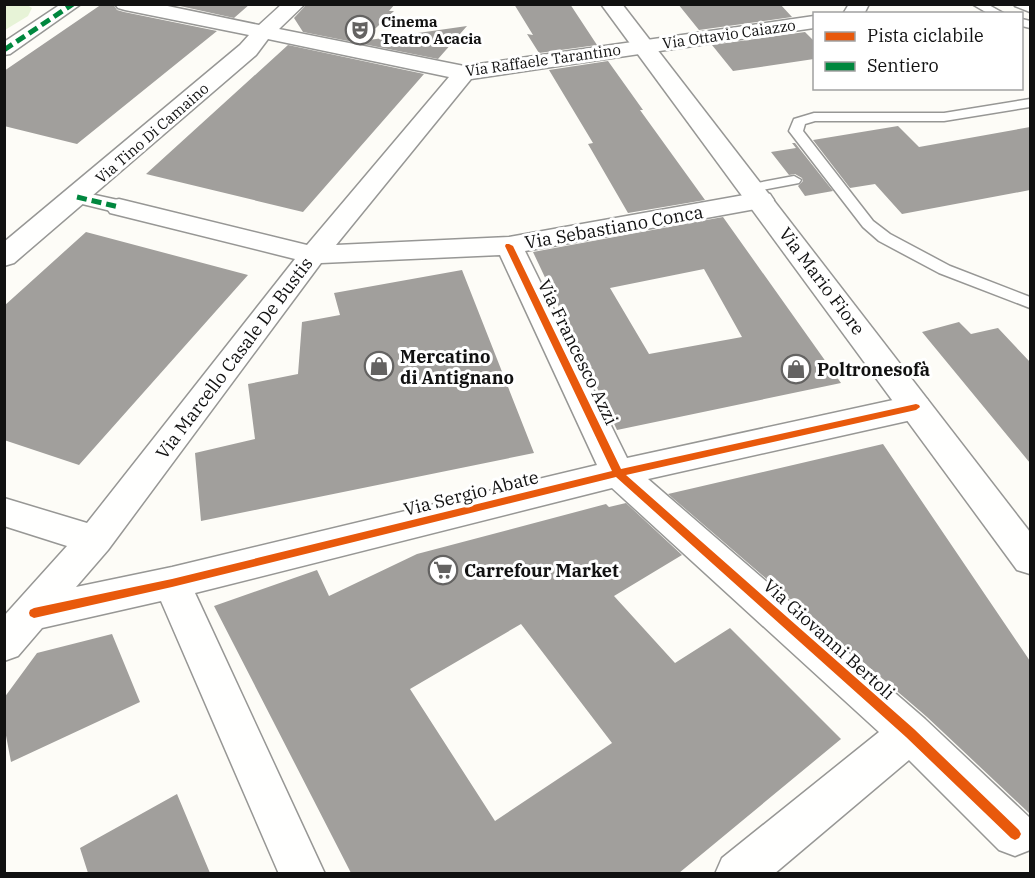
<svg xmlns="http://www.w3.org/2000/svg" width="1035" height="878" font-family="'IBM Plex Serif',serif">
	<rect width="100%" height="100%" fill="#fdfcf7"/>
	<!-- green -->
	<path fill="#e7f3d7" d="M5 4 27 5 32 8 28 16 5 30Z"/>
	<!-- building -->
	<path fill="#a19f9c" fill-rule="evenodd" d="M102 4H113L117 10 124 12 217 31 77 144 4 126V71Z
		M171 4H250L234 18Z
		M307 4H395L389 11H394L362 41 467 26 438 59 303 32 294 18Z
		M514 4H570L597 45 539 53 527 34 533 35Z
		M678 4H780L792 17 699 30Z
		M805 32 814 41V59L733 71 712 45Z
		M288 45 424 74 303 212 146 174Z
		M608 61 643 110H640L705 200 628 213 588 144 593 143 549 70Z
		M898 126 919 147 1030 127V190L902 214 875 184 850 188 813 140Z
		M792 143H795L833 191 805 196 798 186 803 181 802 178 795 174 789 175 771 152 796 148Z
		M723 217 841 383 617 430 533 252ZM704 269 742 337 649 354 610 288Z
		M86 232 248 275 79 465 4 440V306Z
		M462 270 534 453 201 521 195 453 255 439 248 384 298 374 302 322 340 315 334 293Z
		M959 322 971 334 998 328 1030 362V463L922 332Z
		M883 444 1030 661V814L927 717 668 494Z
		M626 503 682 555 614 596 675 663 730 628 841 739 679 873H351L214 606 317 570 329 596 417 554 606 504 609 507ZM521 624 612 743 495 821 410 689Z
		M112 634 140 702 11 762 4 725V698L37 653Z
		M177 794 210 873H88L80 848Z"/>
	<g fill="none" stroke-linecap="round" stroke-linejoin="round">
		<!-- service casing -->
		<g stroke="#979795" stroke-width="3">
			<path id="service" d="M972 4H987L1005 14H989Z
				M1014 4 1030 5V12L1015 6Z
				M1022 19 1030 21V28L1022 26Z
				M1030 99V107L944 121H815L805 124 803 131 873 221 890 234 950 266 1030 297V308L939 273 879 241 863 227 789 131 794 119 814 113H944Z
				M794 176 801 180 799 183 752 192 745 188 752 184Z"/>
		</g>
		<!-- pedestrian casing -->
		<g stroke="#979795" stroke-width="3">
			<path id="pedestrian" d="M61 4H81L10 54 4 55V42Z
				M77 191 127 202 130 207 127 212 119 213 70 201 66 197 70 193Z"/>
		</g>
		<!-- minor casing -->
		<g stroke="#979795" stroke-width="3">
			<path id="minor" d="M115 4H158L259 25 282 4H305L279 29 464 66 814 16V28L471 79 336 245 509 237 761 192 770 194 774 200 770 206 761 208 525 251 627 458 916 395 927 399 932 407 927 415 916 419 648 479 925 719 1030 818V850L1015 856 999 850 909 760 774 874H715L722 858 879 732 612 488 195 593 325 874H279L161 601 42 628 18 656 4 661V616L67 546 4 526V498L87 523 295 259 110 213 106 207 110 201 119 199 307 245 449 77 268 39 256 55 14 263 4 266V242L240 45 249 35 125 10 118 8ZM500 255 597 465 172 567 76 587 108 550 321 263Z
				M849 4H869L864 14H843Z"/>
		</g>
		<!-- tertiary casing -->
		<g stroke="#979795" stroke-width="3">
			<path id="tertiary" d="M601 4H622L1030 532V574L1017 570Z"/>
		</g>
		<!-- service -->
		<use href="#service" fill="#fffffe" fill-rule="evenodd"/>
		<!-- pedestrian -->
		<use href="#pedestrian" fill="#fffffe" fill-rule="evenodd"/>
		<!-- minor -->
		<use href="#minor" fill="#fffffe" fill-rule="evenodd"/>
		<!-- tertiary -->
		<use href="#tertiary" fill="#fffffe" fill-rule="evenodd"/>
		<!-- quiet -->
		<path stroke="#00873e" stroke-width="5" stroke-dasharray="10 5" stroke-linecap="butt" d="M4 50 73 4
			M77 197 119 207"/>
		<!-- cycleway casing -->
		<g stroke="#fff" stroke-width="4">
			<path id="cycleway" d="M506 244H509L513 246 621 469 916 404 919 405 920 407 916 410 626 475 914 729 1019 830 1021 834 1019 838 1015 840 1011 838 906 737 616 477 172 587 34 618 30 616 29 613 30 610 34 608 172 579 612 471 505 246Z"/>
		</g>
		<!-- cycleway -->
		<use href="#cycleway" fill="#e8590c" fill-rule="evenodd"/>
	</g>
	<!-- icons -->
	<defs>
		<g id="theatre-ring" transform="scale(1.5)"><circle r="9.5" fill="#fff" stroke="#646362" stroke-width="1.5"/><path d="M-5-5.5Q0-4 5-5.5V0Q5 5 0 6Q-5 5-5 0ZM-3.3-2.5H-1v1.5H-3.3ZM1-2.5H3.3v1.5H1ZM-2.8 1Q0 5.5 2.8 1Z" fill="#646362"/></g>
		<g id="shop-ring" transform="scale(1.5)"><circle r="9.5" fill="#fff" stroke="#646362" stroke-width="1.5"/><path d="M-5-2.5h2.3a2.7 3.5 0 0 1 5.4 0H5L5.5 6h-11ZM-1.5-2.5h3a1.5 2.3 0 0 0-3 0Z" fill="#646362"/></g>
		<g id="supermarket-ring" transform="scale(1.5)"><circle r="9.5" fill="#fff" stroke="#646362" stroke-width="1.5"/><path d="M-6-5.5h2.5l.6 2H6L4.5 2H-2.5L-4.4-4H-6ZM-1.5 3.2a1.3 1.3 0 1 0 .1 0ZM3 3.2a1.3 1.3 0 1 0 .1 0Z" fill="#646362"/></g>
	</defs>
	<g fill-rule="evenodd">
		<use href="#theatre-ring" x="360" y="30"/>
		<use href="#shop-ring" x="379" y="366"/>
		<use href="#shop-ring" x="796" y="369"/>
		<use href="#supermarket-ring" x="443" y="570"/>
	</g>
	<g text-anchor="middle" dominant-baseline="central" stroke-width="6" stroke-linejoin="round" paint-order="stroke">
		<!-- far-poi labels -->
		<g font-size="15" font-weight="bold" fill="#111" stroke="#fff" text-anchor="start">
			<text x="381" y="21">Cinema<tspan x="381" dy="17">Teatro Acacia</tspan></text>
		</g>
		<!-- far-street labels -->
		<g font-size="15" fill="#111" stroke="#fff">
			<text transform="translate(729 34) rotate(-8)">Via Ottavio Caiazzo</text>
			<text transform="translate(543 60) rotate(-8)">Via Raffaele Tarantino</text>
			<text transform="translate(152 133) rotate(-41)">Via Tino Di Camaino</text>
		</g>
		<!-- street labels -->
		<g font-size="18" fill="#111" stroke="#fff">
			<text transform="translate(614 227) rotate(-10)">Via Sebastiano Conca</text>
			<text transform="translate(822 281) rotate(53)">Via Mario Fiore</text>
			<text transform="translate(578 352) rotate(64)">Via Francesco Azzi</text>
			<text transform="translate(234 358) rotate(-53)">Via Marcello Casale De Bustis</text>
			<text transform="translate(471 493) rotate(-14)">Via Sergio Abate</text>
			<text transform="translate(829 639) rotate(42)">Via Giovanni Bertoli</text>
		</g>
		<!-- poi labels -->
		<g font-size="18" font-weight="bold" fill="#111" stroke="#fff" text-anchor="start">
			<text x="400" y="356">Mercatino<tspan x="400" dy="21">di Antignano</tspan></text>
			<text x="817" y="369">Poltronesofà</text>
			<text x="464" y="570">Carrefour Market</text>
		</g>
	</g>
	<!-- border -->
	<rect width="1035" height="878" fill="none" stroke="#111111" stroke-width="12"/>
	<!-- legend -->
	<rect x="813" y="12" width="210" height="78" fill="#ffffff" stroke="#a0a0a0" stroke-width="1.5"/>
	<rect x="825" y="32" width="30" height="9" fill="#e8590c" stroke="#a0a0a0" stroke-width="1.5"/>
	<text x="867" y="42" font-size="18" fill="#111111">Pista ciclabile</text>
	<rect x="825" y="62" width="30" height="9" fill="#00873e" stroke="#a0a0a0" stroke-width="1.5"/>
	<text x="867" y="72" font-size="18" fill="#111111">Sentiero</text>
</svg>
